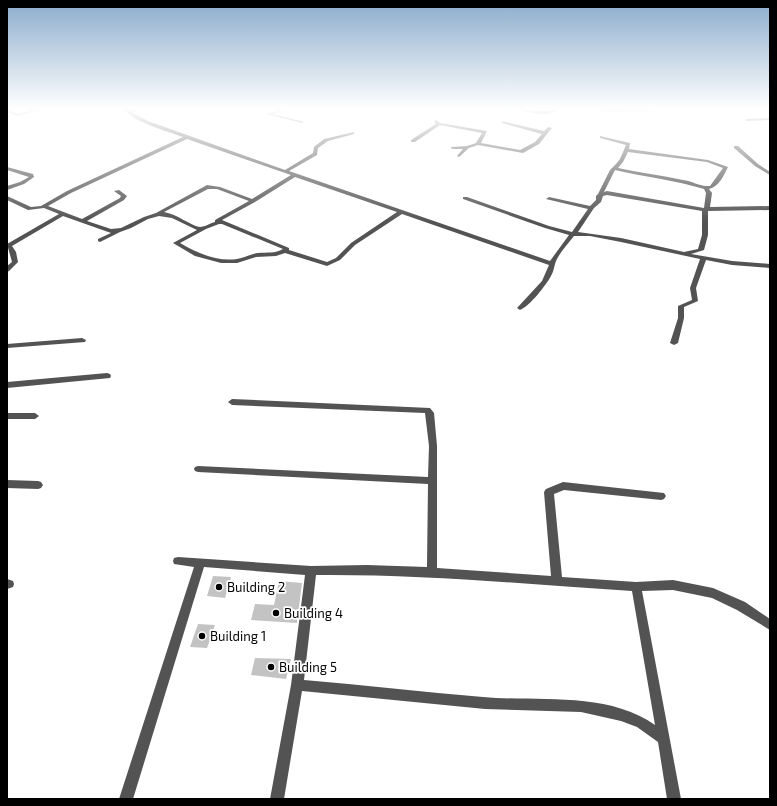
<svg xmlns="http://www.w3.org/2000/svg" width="777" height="806" font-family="'Exo 2',sans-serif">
	<rect width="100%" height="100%" fill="#fff"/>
	<!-- building -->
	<path fill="#c3c3c3" d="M213 576 231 577 225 598 207 596Z
		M279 581 302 583 297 623 251 620 255 604 274 605Z
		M198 624 215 625 207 648 190 647Z
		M255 658 291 659 286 679 251 675Z"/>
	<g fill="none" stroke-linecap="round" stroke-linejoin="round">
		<!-- minor -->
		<path fill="#535353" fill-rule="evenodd" d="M7 109 18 114 35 109H41L18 116 7 112Z
			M123 109H127L130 111 136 109H141L133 113 148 121 285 170 313 153 314 147 324 139 354 132V134L328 141 318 148 317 155 289 171 550 261 569 235 545 228 463 199V197H467L549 226 572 232 588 209 546 199 549 197 590 206 596 200V196L598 194 610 170 616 164 620 159 626 145 600 138V136L630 143 629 149 708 160 728 167C724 175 719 187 709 189L712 193 710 207 770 206V210L708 211V235L704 250 691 254 732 261 770 264V268L732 265 706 260 696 288 698 301 684 307V318L678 343 674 345 670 343 678 318V306L692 300 690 288 700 259 621 242 590 236H574C568 244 560 252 556 261 554 266 554 271 551 276 546 285 530 306 520 310L517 308 542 281 549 265 402 214 355 245 340 260 327 266 285 253 276 256 256 257 237 263H221L195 256 173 243 197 230 172 218 159 216 148 219 131 228 120 232 100 242 98 241V239L111 233 63 216 12 246 16 252 18 262 9 271 7 272V266L12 262 7 244 59 214 44 208 28 210 7 200V196L31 207 41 206 67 191 183 137C164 130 138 124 123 109ZM187 139 291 175 252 199 220 187 207 185 156 213 144 217 121 228 111 229 87 221 124 200 127 196 119 190 114 191 121 196 120 198 82 219 48 206 71 193ZM628 152 707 162 723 168 710 186C701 187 692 181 683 180 661 175 640 173 618 168L623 162ZM615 170C645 177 675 180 704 189L706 193 704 208 607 191 604 192ZM295 177 397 212 351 243 336 258 327 262 289 250V248L222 220 255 202ZM208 189H217L249 201 215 220V222C210 223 205 227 200 227 191 226 177 214 164 212ZM607 195 702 211V235L698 249 684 252 621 238 578 232 594 208 601 202 603 196ZM219 224H222L283 249C275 254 267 252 258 253 251 254 244 258 237 259 217 262 197 253 180 243L206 229Z
			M281 109H287L273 114 304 122 302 123 266 114Z
			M519 109 545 111 561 109C550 117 530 114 519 109Z
			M589 109H661L659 110 614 112Z
			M770 118V120L747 121 745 120 747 119Z
			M436 120 440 123 487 131 481 143 520 150 535 142 542 134 502 123V121L544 131 548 127 552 128 539 144 523 153 478 145 469 148 459 157 457 156 463 149H453L451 148V147L467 146 476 143 482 133 440 125 415 142H411V140L436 124 434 121Z
			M734 146H738L758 164 770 172V175L755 166 734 148Z
			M7 167 33 174 34 177 24 184 7 190V186L20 182 29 177 7 170Z
			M82 338 86 340 85 342 7 348V344Z
			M107 373 110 374 111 376 110 378 7 388V382Z
			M232 399 430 408 434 413 437 446V568L551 576 544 492 546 489 563 482 664 493 666 496 664 499 661 500 564 490 554 494 562 577 636 582 673 580 713 588 745 602 770 619V630L737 610 712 598 673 590 642 591 681 799H667L658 742 637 727 621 721 581 712 485 709 302 691 284 799H270L291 685 305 575 204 567 133 799H119L194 567 174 564 173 561 174 558 178 557 311 566 367 565 427 567 428 484 198 472 195 471 194 469 195 467 198 466 428 477 429 446 425 413 232 405 228 402ZM316 575C421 574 526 584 632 591L655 725C606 691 539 702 483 697 423 692 363 685 304 680Z
			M7 413H35L39 416 35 419H7Z
			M7 480 38 481 41 482 43 485 41 488 38 489 7 488Z
			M7 579 13 581 14 584 13 587 7 589Z"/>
	</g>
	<!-- sky -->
	<linearGradient id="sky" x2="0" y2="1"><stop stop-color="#8baccc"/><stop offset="0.49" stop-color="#fff"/><stop offset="1" stop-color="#fff" stop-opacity="0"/></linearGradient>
	<rect width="777" height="222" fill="url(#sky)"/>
	<!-- markers -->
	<g fill="#000" stroke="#fff" stroke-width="1.5">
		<circle cx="219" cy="587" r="4"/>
		<circle cx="276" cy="613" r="4"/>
		<circle cx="202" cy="636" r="4"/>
		<circle cx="271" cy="667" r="4"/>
	</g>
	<g text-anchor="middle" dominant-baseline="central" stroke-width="3.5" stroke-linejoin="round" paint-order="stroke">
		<!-- near-poi labels -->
		<g font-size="13" fill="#000" stroke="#fff" text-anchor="start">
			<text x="227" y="587">Building 2</text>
			<text x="284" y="613">Building 4</text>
			<text x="210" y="636">Building 1</text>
			<text x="279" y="667">Building 5</text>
		</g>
	</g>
	<!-- border -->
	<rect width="777" height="806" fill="none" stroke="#000000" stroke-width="16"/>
</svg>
